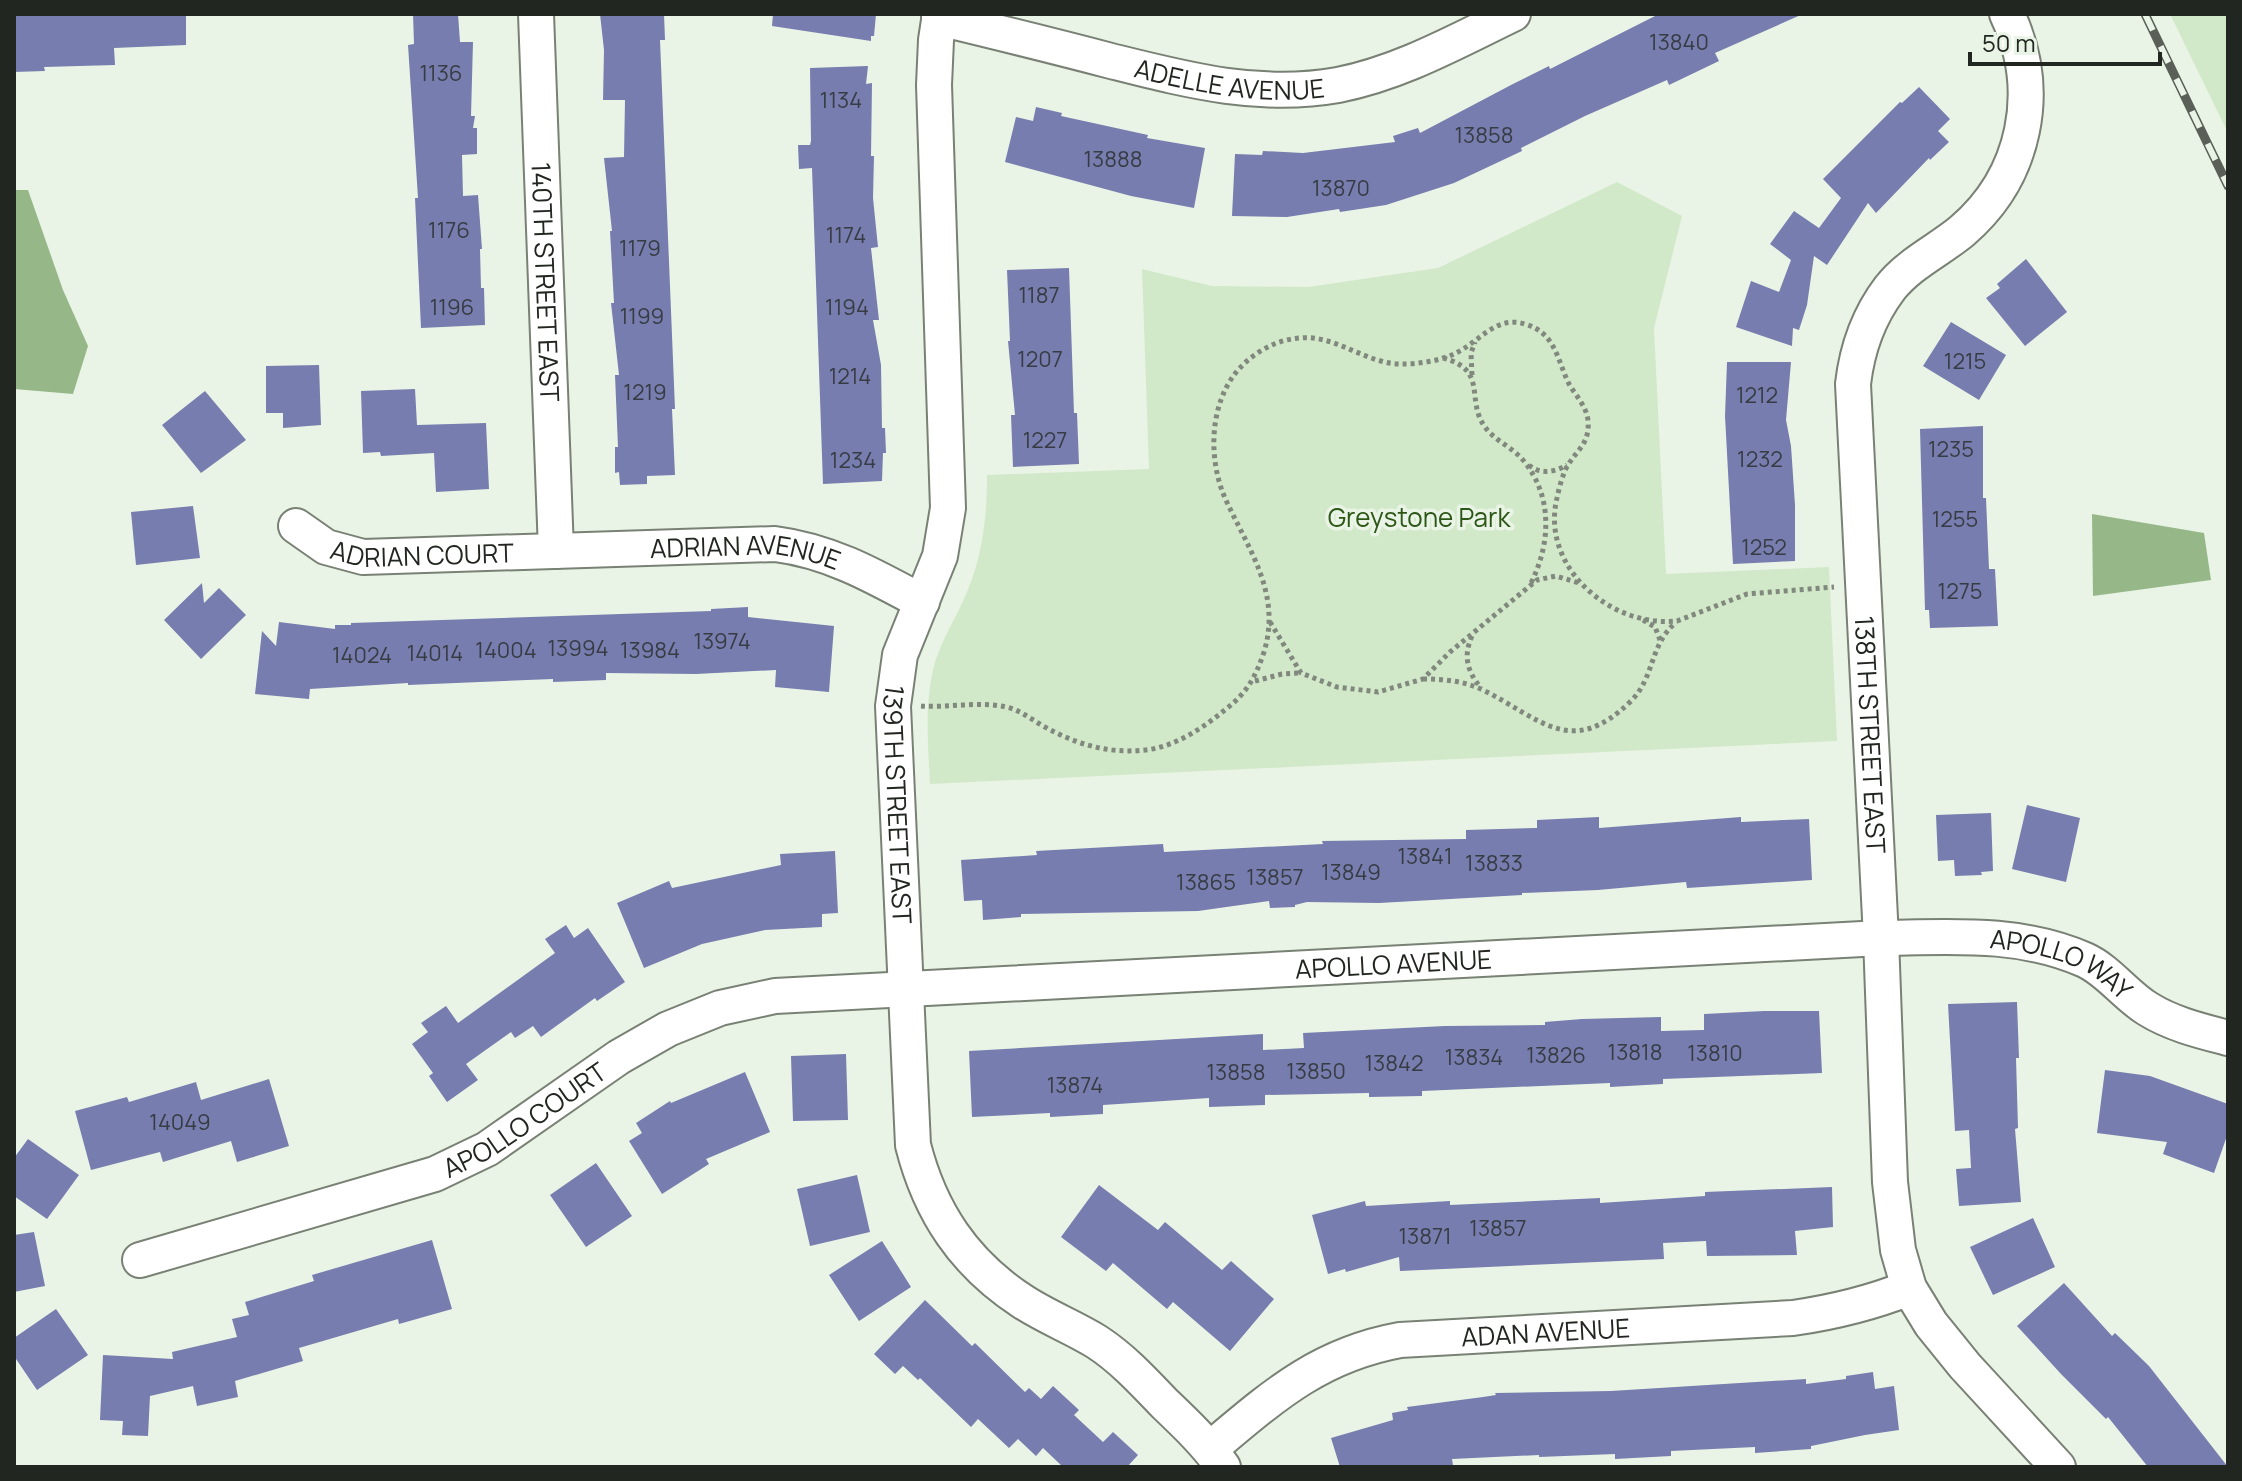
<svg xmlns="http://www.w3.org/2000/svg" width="2242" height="1481" font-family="Manrope,sans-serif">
	<rect width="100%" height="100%" fill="#eaf4e6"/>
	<!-- green -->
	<path fill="#d1e9c8" d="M2170 14H2228V133Z
		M1617 182 1682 216 1654 328 1666 574 1829 567 1837 741 930 784C928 743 924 702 935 662 942 640 954 621 963 601 982 561 987 519 987 475L1149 469 1142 269 1212 286 1308 287 1438 268Z"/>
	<!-- water -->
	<path fill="#96b889" d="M14 190H28L63 290 88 346 73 394 14 389Z
		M2092 514 2204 533 2211 580 2093 596Z"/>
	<!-- building -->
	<path fill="#777dae" d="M14 14H186V45L114 48 115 65 44 67 45 71 14 72Z
		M413 14H458L460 42H473L471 116H475L473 128H477V154L462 155 463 196 478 195 482 249H480L481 288H484L485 325 421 328 415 198H418L408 45 414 44Z
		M600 14H664L665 40H660L675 409H672L675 475 647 476V484L620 485 619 472 615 473V447H618L615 375H619L611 303H614L610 231H612L604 158 624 157 625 100H603L604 50Z
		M773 14H876L874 36H871V41L772 26Z
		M1659 14H1803L1715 53 1719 61 1669 85 1667 80 1585 116 1521 148 1522 151 1454 183 1386 205 1340 212 1339 209 1287 217 1232 216 1235 154 1262 155 1263 151 1303 153 1395 142 1393 136 1418 128 1420 133 1511 85 1549 66 1550 69Z
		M868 66 866 84 872 83 871 156H874L873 198 878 247 871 248 879 320H873L881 365 882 428H885L886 453H883L882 481 823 484 812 168 799 169 798 145H810L811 141 810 68Z
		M1919 87 1950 119 1938 131 1949 142 1930 160 1929 158 1876 213 1868 203 1827 265 1814 256 1807 305 1799 330 1793 328 1792 346 1736 327 1751 281 1779 292 1791 260 1770 244 1794 211 1819 228 1841 198 1823 179 1900 102 1902 103Z
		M1036 107 1062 113 1061 116 1148 135 1147 138 1205 148 1194 208 1131 196 1005 162 1016 117 1033 121Z
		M2026 259 2067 312 2025 346 1986 298 2000 288 1997 284Z
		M1069 268 1074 413H1077L1079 464 1013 467 1011 415H1015L1008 341H1010L1007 270Z
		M1951 322 2006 355 1979 400 1923 366Z
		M1727 362H1791L1786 420 1791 446 1795 505V561L1733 564 1725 416Z
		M319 365 321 425 283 428V413H266V366Z
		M415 389 417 425 486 423 489 489 436 492 434 453 381 456 380 452 363 453 361 391Z
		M205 391 246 440 201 473 162 425Z
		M1983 426V498H1986L1989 569H1995L1998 626 1930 628 1929 610H1925L1920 429Z
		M193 506 200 558 136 565 131 512Z
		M202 583 204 603 219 588 246 615 201 659 164 620Z
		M748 607V617L834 626 829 692 775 687 776 670 696 674 606 673V680L553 682V679L408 685V683L310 689 309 699 255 694 262 631 276 646 279 622 335 629V625H351V623L711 611V609Z
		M2027 805 2080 818 2066 882 2012 869Z
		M1991 813 1993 871 1981 872 1982 875 1955 876 1954 860 1938 861 1936 815Z
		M1599 817V828L1741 817V822L1809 819 1812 880 1687 888 1686 882 1598 890 1522 893V895L1379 903 1307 902 1295 905V907L1270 908 1269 901 1198 911 1021 914V917L983 920 982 900 964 901 961 860 1037 855 1036 851 1163 844 1164 852 1323 844 1322 841 1466 839V830L1537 828V820Z
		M835 851 838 913 822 914V927L765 930 702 944 644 968 617 903 669 881 672 888 781 865 780 854Z
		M566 925 574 938 588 928 625 982 597 1001 595 998 541 1037 533 1026 515 1038 511 1032 466 1064 478 1080 447 1102 429 1076 433 1073 412 1044 428 1032 421 1023 446 1006 458 1023 555 953 545 939Z
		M2017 1002 2019 1058H2016L2018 1128 2015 1129 2021 1202 1959 1206 1956 1169 1971 1168 1969 1130 1955 1131 1948 1004Z
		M1764 1011H1819L1822 1073 1663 1079V1084L1610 1087V1083L1422 1091V1096L1369 1097V1093L1265 1095V1105L1209 1107V1098L1103 1105V1114L1050 1117V1113L972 1117 969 1051 1263 1034V1050L1304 1048 1303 1033 1445 1026 1545 1025V1022L1582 1019 1661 1017V1031L1704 1030V1014Z
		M846 1054 848 1120 793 1121 791 1056Z
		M2105 1070 2150 1076 2228 1104V1133L2214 1173 2163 1154 2167 1142 2097 1133Z
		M745 1072 770 1132 706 1159 709 1164 662 1194 629 1141 642 1133 636 1123 670 1101 671 1103Z
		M269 1079 289 1146 237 1162 231 1141 163 1162 160 1152 91 1170 75 1111 127 1097 129 1102 196 1082 201 1100Z
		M28 1139 79 1175 47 1219 14 1196V1158Z
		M596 1163 632 1216 586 1247 550 1195Z
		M857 1175 870 1232 810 1246 797 1189Z
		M1099 1185 1158 1230 1165 1222 1222 1270 1231 1261 1274 1299 1230 1351 1173 1302 1167 1309 1113 1263 1106 1271 1061 1237Z
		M1832 1187 1833 1227 1795 1231 1797 1255 1707 1256 1706 1241 1663 1243 1664 1259 1400 1271 1399 1257 1346 1272 1345 1269 1328 1274 1312 1215 1365 1201 1366 1206 1450 1201V1205L1600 1198V1203L1705 1196V1192Z
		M2033 1218 2055 1267 1993 1295 1970 1247Z
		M34 1232 45 1286 14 1292V1235Z
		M432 1240 452 1309 399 1324 398 1319 299 1348 303 1361 235 1381 238 1397 197 1406 193 1386 150 1396 148 1436 122 1435 123 1421 100 1420 103 1355 173 1359 172 1352 237 1337 232 1319 249 1315 245 1302 314 1281 312 1275Z
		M882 1241 911 1287 859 1321 829 1275Z
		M2064 1283 2112 1336 2115 1333 2149 1366 2228 1467H2148L2108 1417 2106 1419 2061 1374 2017 1326Z
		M925 1300 972 1346 975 1343 1025 1392 1029 1388 1041 1399 1053 1386 1079 1410 1074 1415 1103 1442 1113 1432 1138 1455 1127 1467H1063L1043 1448 1036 1456 1018 1439 1009 1448 978 1419 971 1427 920 1378 918 1380 903 1366 895 1374 874 1354Z
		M56 1309 88 1355 37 1390 14 1356V1338Z
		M1873 1372 1875 1389 1894 1386 1899 1430 1865 1435 1811 1446V1449L1755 1453V1447L1671 1451V1456L1615 1459V1454L1539 1457V1455L1452 1459 1453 1465 1437 1467H1340L1331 1438 1393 1420 1392 1413 1408 1410 1407 1407 1483 1397 1496 1395 1495 1393 1611 1391 1806 1379V1384L1846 1379V1376Z"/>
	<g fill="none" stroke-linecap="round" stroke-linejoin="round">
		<!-- minor casing -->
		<g stroke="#788174" stroke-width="38">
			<g id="minor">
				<path id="s1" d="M536 14 556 551"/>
				<path id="s2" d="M940 14 936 40 934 85 948 508 940 556 900 655 893 706 913 1145C930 1212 964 1263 1022 1301 1046 1317 1073 1327 1097 1342 1123 1359 1144 1382 1165 1404 1186 1424 1206 1443 1223 1467"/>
				<path id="s3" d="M2007 14C2043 90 2026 176 1962 231 1938 251 1910 263 1890 288 1868 317 1857 349 1853 384L1881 938 1890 1182 1898 1250 1909 1288 1931 1324 1965 1366 2058 1467"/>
				<path id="s4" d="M939 18C997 32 1054 46 1111 61 1187 80 1259 99 1338 85 1400 73 1457 41 1513 14"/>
				<path id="s5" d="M296 526 326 547 363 557 775 544C830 551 874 576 922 602"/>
				<path id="s6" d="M140 1260 435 1174 487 1149 619 1057 668 1029 720 1008 775 996 1881 938C1951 937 2019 931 2085 960 2109 971 2126 996 2148 1009 2172 1024 2201 1031 2228 1038"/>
				<path id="s7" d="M1210 1449C1272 1397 1318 1355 1400 1340L1793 1318C1835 1312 1871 1303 1909 1288"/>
			</g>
		</g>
		<!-- path -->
		<path stroke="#81887e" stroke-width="5" stroke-dasharray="4 4" stroke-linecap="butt" d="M1443 358C1489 370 1465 400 1485 427 1494 440 1512 447 1523 460 1553 496 1551 543 1531 583
			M1472 375 1471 353 1475 342
			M1529 465C1540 475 1555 472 1567 465
			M1643 620 1655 627 1660 640
			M1270 622 1301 673 1337 687 1378 692 1423 679 1450 652 1537 580 1556 576 1579 583
			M1472 636C1463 656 1467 671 1481 688
			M1423 679C1444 679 1464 681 1483 690 1540 718 1571 760 1631 701 1655 677 1649 646 1676 622
			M1255 681 1282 674 1300 673
			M921 706C948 708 979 701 1006 707 1020 710 1031 719 1043 726 1076 744 1107 754 1145 750 1175 747 1203 728 1226 709 1247 693 1256 676 1264 652 1282 593 1248 549 1225 498 1208 459 1209 404 1238 370 1253 353 1275 340 1299 338 1335 334 1366 364 1401 364 1419 364 1440 361 1456 353 1479 342 1496 315 1525 324 1556 333 1557 360 1569 384 1576 396 1587 407 1588 421 1590 443 1577 450 1568 465 1563 473 1559 488 1557 498 1540 567 1611 628 1677 621L1747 594 1834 587"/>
		<!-- minor -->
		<use href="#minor" stroke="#fff" stroke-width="34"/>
		<!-- rail casing -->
		<g stroke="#5a6057" stroke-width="9">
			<path id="rail" d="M2145 14 2228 186"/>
		</g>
		<!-- rail -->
		<use href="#rail" stroke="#eaf4e6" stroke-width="6" stroke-dasharray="18" stroke-linecap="butt"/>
	</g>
	<g text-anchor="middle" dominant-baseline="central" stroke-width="7" stroke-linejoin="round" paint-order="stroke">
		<!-- number labels -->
		<g font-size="22" fill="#373c44">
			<text x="1679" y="42">13840</text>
			<text x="441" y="73">1136</text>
			<text x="841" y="100">1134</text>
			<text x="1484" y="135">13858</text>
			<text x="1113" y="159">13888</text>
			<text x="1341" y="188">13870</text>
			<text x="449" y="230">1176</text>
			<text x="846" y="235">1174</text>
			<text x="640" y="248">1179</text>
			<text x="1039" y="295">1187</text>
			<text x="452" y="307">1196</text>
			<text x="847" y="307">1194</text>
			<text x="642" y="316">1199</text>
			<text x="1040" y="359">1207</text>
			<text x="1965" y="361">1215</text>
			<text x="850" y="376">1214</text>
			<text x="645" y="392">1219</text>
			<text x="1757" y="395">1212</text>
			<text x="1045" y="440">1227</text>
			<text x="1951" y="449">1235</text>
			<text x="1760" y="459">1232</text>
			<text x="853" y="460">1234</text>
			<text x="1955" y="519">1255</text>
			<text x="1764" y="547">1252</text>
			<text x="1960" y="591">1275</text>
			<text x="722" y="641">13974</text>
			<text x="578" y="648">13994</text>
			<text x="506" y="650">14004</text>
			<text x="650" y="650">13984</text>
			<text x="435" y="653">14014</text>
			<text x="362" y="655">14024</text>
			<text x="1425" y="856">13841</text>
			<text x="1494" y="863">13833</text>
			<text x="1351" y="872">13849</text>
			<text x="1275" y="877">13857</text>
			<text x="1206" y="882">13865</text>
			<text x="1635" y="1052">13818</text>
			<text x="1715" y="1053">13810</text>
			<text x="1556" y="1055">13826</text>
			<text x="1474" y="1057">13834</text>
			<text x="1394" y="1063">13842</text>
			<text x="1316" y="1071">13850</text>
			<text x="1236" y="1072">13858</text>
			<text x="1075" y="1085">13874</text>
			<text x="180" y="1122">14049</text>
			<text x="1498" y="1228">13857</text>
			<text x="1425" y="1236">13871</text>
		</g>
		<!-- street labels -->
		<g font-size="26" fill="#222620" stroke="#eaf4e6">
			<text stroke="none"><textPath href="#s4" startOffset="298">ADELLE AVENUE</textPath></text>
			<text stroke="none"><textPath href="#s1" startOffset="268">140TH STREET EAST</textPath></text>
			<text stroke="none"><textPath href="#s5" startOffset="134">ADRIAN COURT</textPath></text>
			<text stroke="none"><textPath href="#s5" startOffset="458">ADRIAN AVENUE</textPath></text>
			<text stroke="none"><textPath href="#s3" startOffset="786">138TH STREET EAST</textPath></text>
			<text stroke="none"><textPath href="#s2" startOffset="800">139TH STREET EAST</textPath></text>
			<text stroke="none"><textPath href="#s6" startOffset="1314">APOLLO AVENUE</textPath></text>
			<text stroke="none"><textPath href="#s6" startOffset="1988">APOLLO WAY</textPath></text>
			<text stroke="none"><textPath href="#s6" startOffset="412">APOLLO COURT</textPath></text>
			<text stroke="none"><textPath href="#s7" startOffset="368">ADAN AVENUE</textPath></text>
		</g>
		<!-- park labels -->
		<g font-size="26" fill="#2c5716" stroke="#eaf4e6">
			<text x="1419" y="517">Greystone Park</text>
		</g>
	</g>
	<!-- border -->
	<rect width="2242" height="1481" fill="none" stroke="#222620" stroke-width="32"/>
	<!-- scale -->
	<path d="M1970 52v12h190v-12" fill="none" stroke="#222620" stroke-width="4"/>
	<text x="1982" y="52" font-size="24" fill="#222620" stroke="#eaf4e6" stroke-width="6" paint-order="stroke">50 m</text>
</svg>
